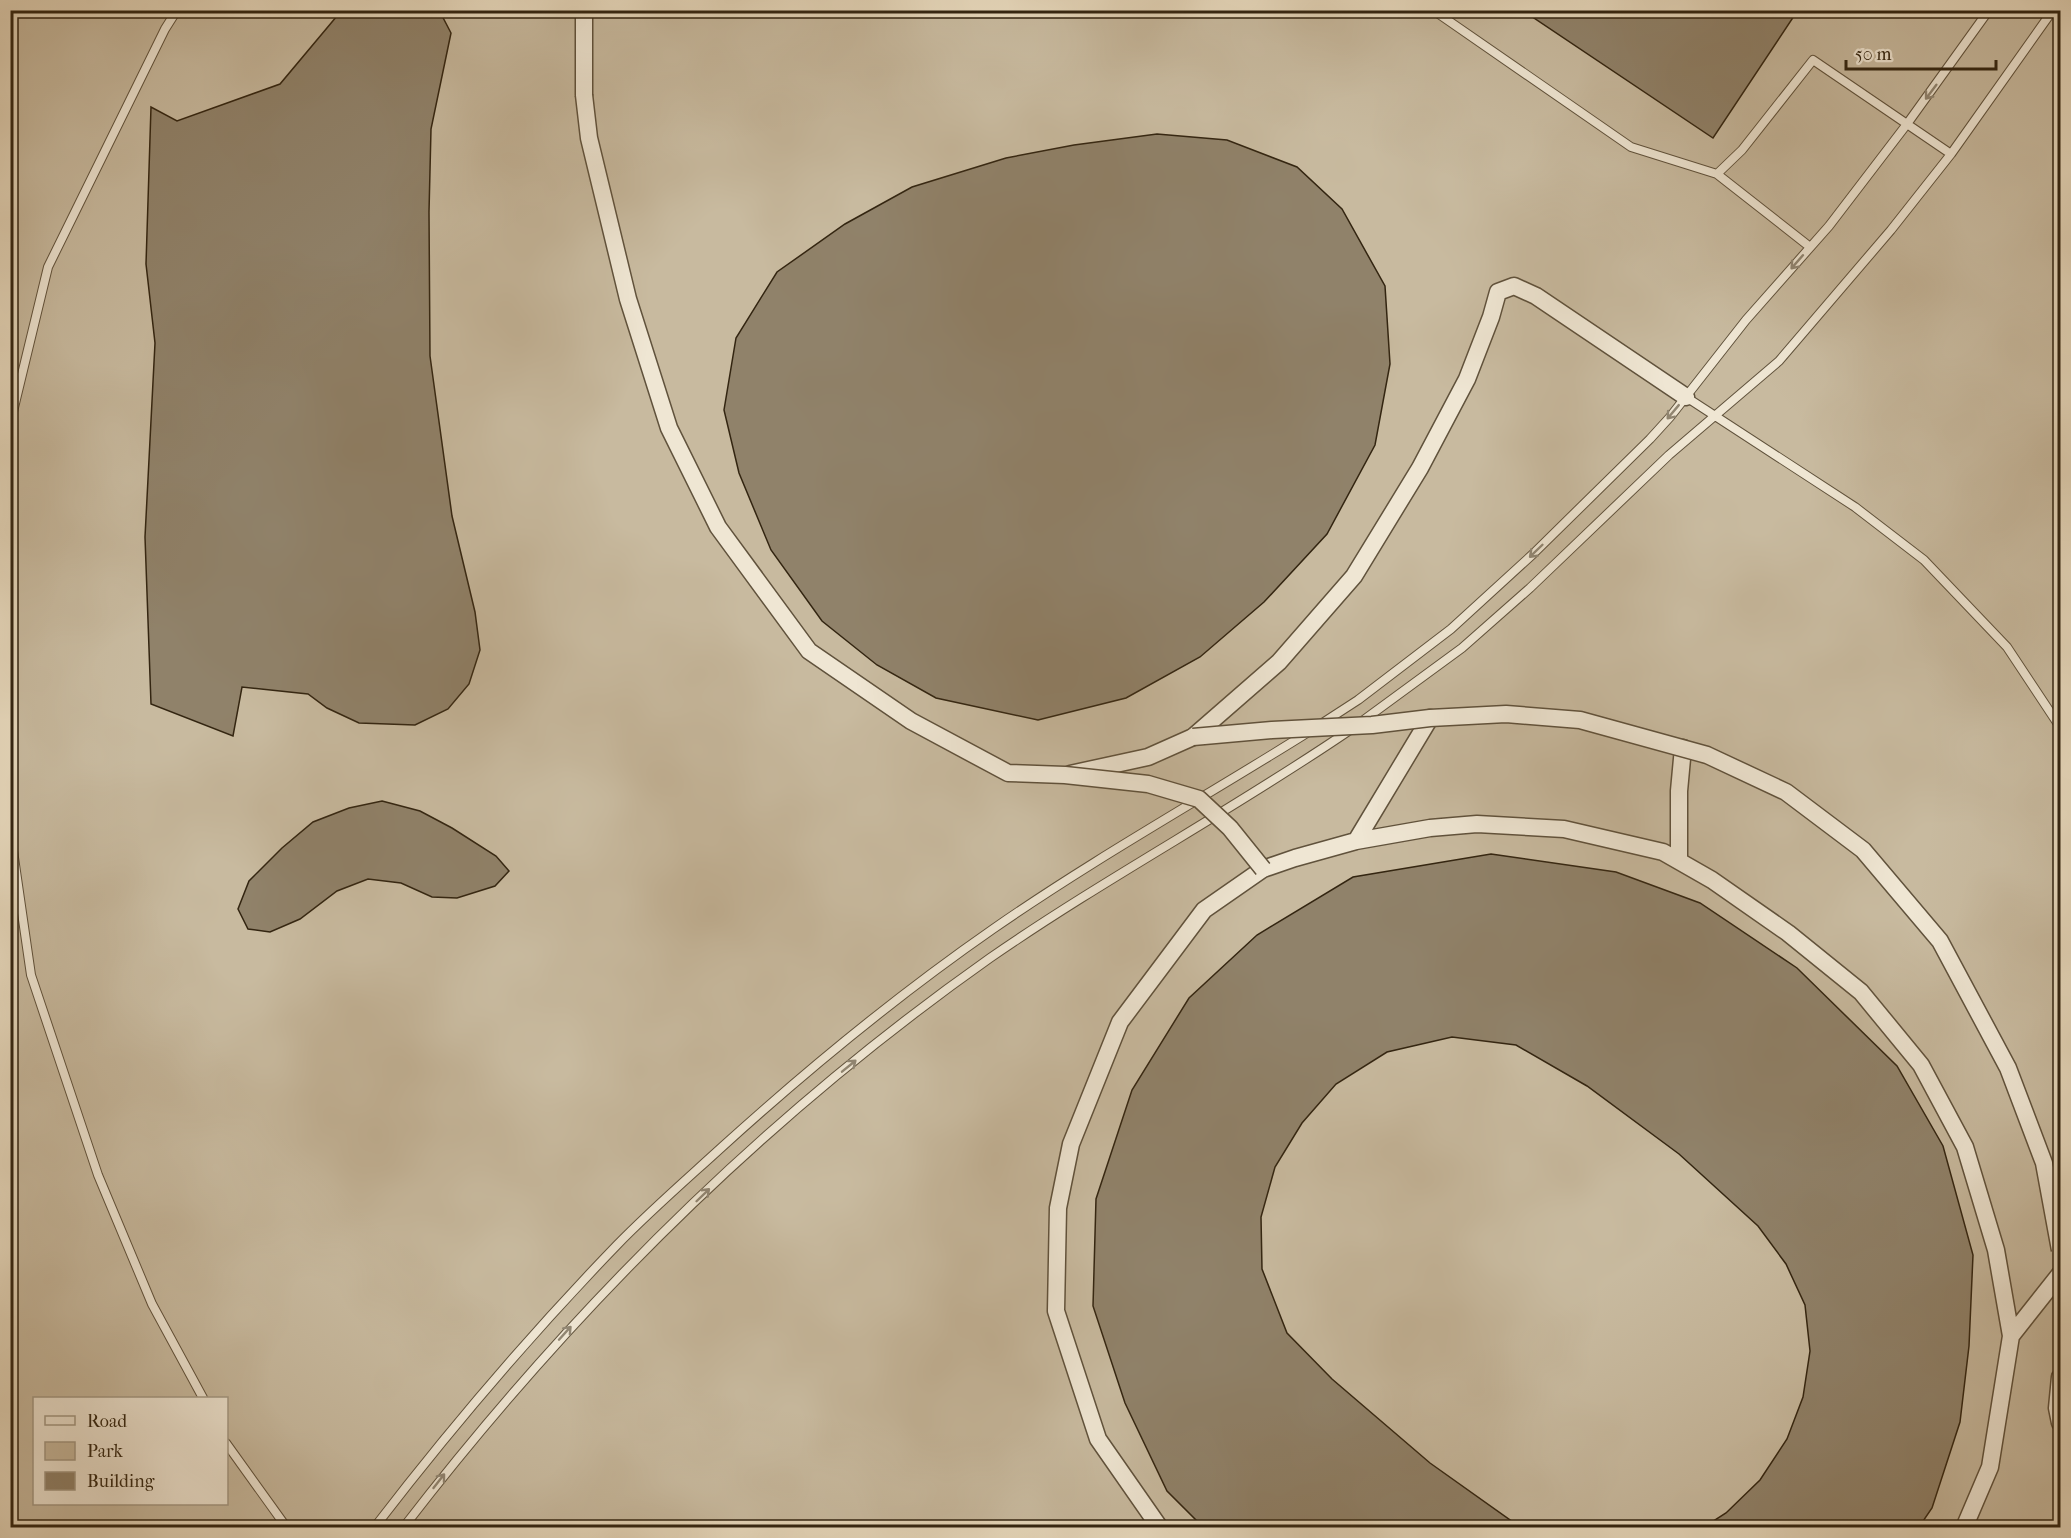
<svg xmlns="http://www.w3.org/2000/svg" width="2071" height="1538" font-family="'IM FELL French Canon',serif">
	<rect width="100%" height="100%" fill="#e6d8bc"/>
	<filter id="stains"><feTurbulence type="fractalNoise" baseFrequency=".00333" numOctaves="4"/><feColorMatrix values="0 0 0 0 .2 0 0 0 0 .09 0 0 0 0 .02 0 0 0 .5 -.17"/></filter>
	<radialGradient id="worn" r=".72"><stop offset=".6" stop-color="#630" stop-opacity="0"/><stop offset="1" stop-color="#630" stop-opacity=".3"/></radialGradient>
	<!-- green -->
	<path fill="#c8ba9f" stroke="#7e7058" stroke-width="1.5" fill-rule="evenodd" d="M10 11H2060V1527H11ZM34 1398H226V1504H34Z"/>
	<!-- building -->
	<path fill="#90826a" stroke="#332511" stroke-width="1.5" d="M342 10H439L451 33 431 129 429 212 430 356 452 516 475 612 480 650 469 684 448 709 415 725 359 723 327 708 308 694 242 687 233 736 151 704 145 537 155 343 146 264 151 107 177 121 280 84Z
		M1522 10H1798L1713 138Z
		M1157 134 1227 140 1297 167 1342 209 1385 286 1390 364 1375 445 1327 534 1264 602 1200 657 1126 698 1038 720 936 698 877 665 822 621 771 550 739 473 724 410 736 338 777 272 845 224 912 187 1006 158 1074 145Z
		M382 801 420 811 452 828 496 856 509 871 495 886 457 898 432 897 401 883 368 879 337 891 300 919 270 932 248 929 238 909 249 881 282 848 313 822 349 808Z
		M1491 854 1616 872 1700 903 1797 968 1897 1066 1943 1146 1973 1255 1969 1346 1960 1422 1932 1508 1919 1527H1704L1726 1513 1760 1480 1787 1439 1803 1397 1810 1351 1805 1305 1786 1264 1758 1226 1679 1154 1587 1086 1516 1045 1452 1037 1387 1052 1336 1084 1302 1123 1275 1167 1261 1217 1262 1269 1287 1333 1332 1379 1430 1463 1520 1527H1203L1167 1491 1125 1403 1093 1306 1096 1199 1132 1090 1189 998 1257 935 1353 877Z"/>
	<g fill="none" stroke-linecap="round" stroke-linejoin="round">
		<!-- lane casing -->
		<g stroke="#60523c" stroke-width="10">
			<path id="lane" d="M1433 10 1631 147 1717 174 1810 247
				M1717 174 1742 150 1813 60 1951 154
				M1686 397 1855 507 1924 560 2007 647 2060 727
				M10 424 48 267 165 29 177 10
				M1361 722 1462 648 1530 588 1669 455 1779 361 1891 230 1951 154 2053 10
				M1321 724 1358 700 1451 629 1533 554 1650 439 1670 417 1746 320 1829 226 1907 124 1989 10
				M10 830 31 975 98 1175 152 1304 203 1398
				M226 1443 287 1528
				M374 1528C450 1429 531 1334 617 1245 650 1211 687 1179 722 1147 808 1069 898 995 993 929 1095 858 1205 797 1310 731
				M403 1528C570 1311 766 1116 990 958 1107 877 1233 810 1350 730"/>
		</g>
		<!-- street casing -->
		<g stroke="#60523c" stroke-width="19">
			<path id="street" d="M584 95V10
				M1070 774 1148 757 1193 737 1279 662 1354 576 1420 468 1467 379 1491 317 1498 292 1514 286 1536 296 1686 397
				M1356 841 1430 718
				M1679 861V791L1683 748
				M2011 1336 2060 1274
				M2060 1377 2057 1408 2060 1423
				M1160 1528 1098 1439 1056 1311 1058 1208 1071 1144 1120 1022 1204 910 1263 869 1295 858 1356 841 1430 828 1477 824 1564 829 1663 852 1712 880 1788 933 1861 992 1921 1065 1965 1147 1996 1250 2011 1336 1990 1467 1964 1528"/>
		</g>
		<!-- lane -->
		<use href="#lane" stroke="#efe6d3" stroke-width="8"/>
		<!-- street -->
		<use href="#street" stroke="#efe6d3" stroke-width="16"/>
		<!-- street-bridge casing -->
		<g stroke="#60523c" stroke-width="19" stroke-linecap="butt">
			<path id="street-bridge" d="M584 95 589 138 628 299 669 428 718 527 809 651 911 721 1008 773 1065 775 1148 784 1199 799 1230 828 1263 869
				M1193 737 1272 730 1372 725 1430 718 1506 714 1580 720 1707 755 1786 792 1863 850 1940 941 2008 1068 2044 1163 2060 1250"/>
		</g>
		<!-- street-bridge -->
		<use href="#street-bridge" stroke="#efe6d3" stroke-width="16"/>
	</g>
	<!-- one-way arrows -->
	<defs><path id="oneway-shaft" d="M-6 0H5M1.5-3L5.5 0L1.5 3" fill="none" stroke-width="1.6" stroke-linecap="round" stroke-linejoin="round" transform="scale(1.5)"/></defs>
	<g stroke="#918672">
		<use href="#oneway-shaft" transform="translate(1931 92) rotate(127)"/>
		<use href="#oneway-shaft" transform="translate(1797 262) rotate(131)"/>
		<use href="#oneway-shaft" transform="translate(1673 412) rotate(130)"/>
		<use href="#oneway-shaft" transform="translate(1536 551) rotate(136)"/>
		<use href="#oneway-shaft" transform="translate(849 1066) rotate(-39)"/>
		<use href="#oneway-shaft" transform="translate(703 1195) rotate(-44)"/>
		<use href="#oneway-shaft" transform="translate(565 1333) rotate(-48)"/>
		<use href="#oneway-shaft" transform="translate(439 1481) rotate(-52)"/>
	</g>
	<!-- margin -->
	<rect width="2071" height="1538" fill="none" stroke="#e6d8bc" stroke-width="36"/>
	<rect x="12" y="12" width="2047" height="1514" fill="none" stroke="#332511" stroke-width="3"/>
	<rect x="18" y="18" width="2035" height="1502" fill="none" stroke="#332511" stroke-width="1.5"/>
	<!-- legend -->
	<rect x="33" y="1397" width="195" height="108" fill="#efe6d3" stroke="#a49985" stroke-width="1.5"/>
	<rect x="45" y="1416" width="30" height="9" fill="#efe6d3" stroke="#a49985" stroke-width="1.5"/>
	<text x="87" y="1427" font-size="18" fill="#332511">Road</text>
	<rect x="45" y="1442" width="30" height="18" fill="#c8ba9f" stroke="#a49985" stroke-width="1.5"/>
	<text x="87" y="1457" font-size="18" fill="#332511">Park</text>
	<rect x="45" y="1472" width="30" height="18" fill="#90826a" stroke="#a49985" stroke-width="1.5"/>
	<text x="87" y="1487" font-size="18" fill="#332511">Building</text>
	<!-- scale -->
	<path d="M1846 60v9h150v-9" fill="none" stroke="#332511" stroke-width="3"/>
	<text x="1855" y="60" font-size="18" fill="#332511" stroke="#efe6d3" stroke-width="4.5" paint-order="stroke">50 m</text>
	<rect width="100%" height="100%" filter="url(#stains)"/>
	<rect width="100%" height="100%" fill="url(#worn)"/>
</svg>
